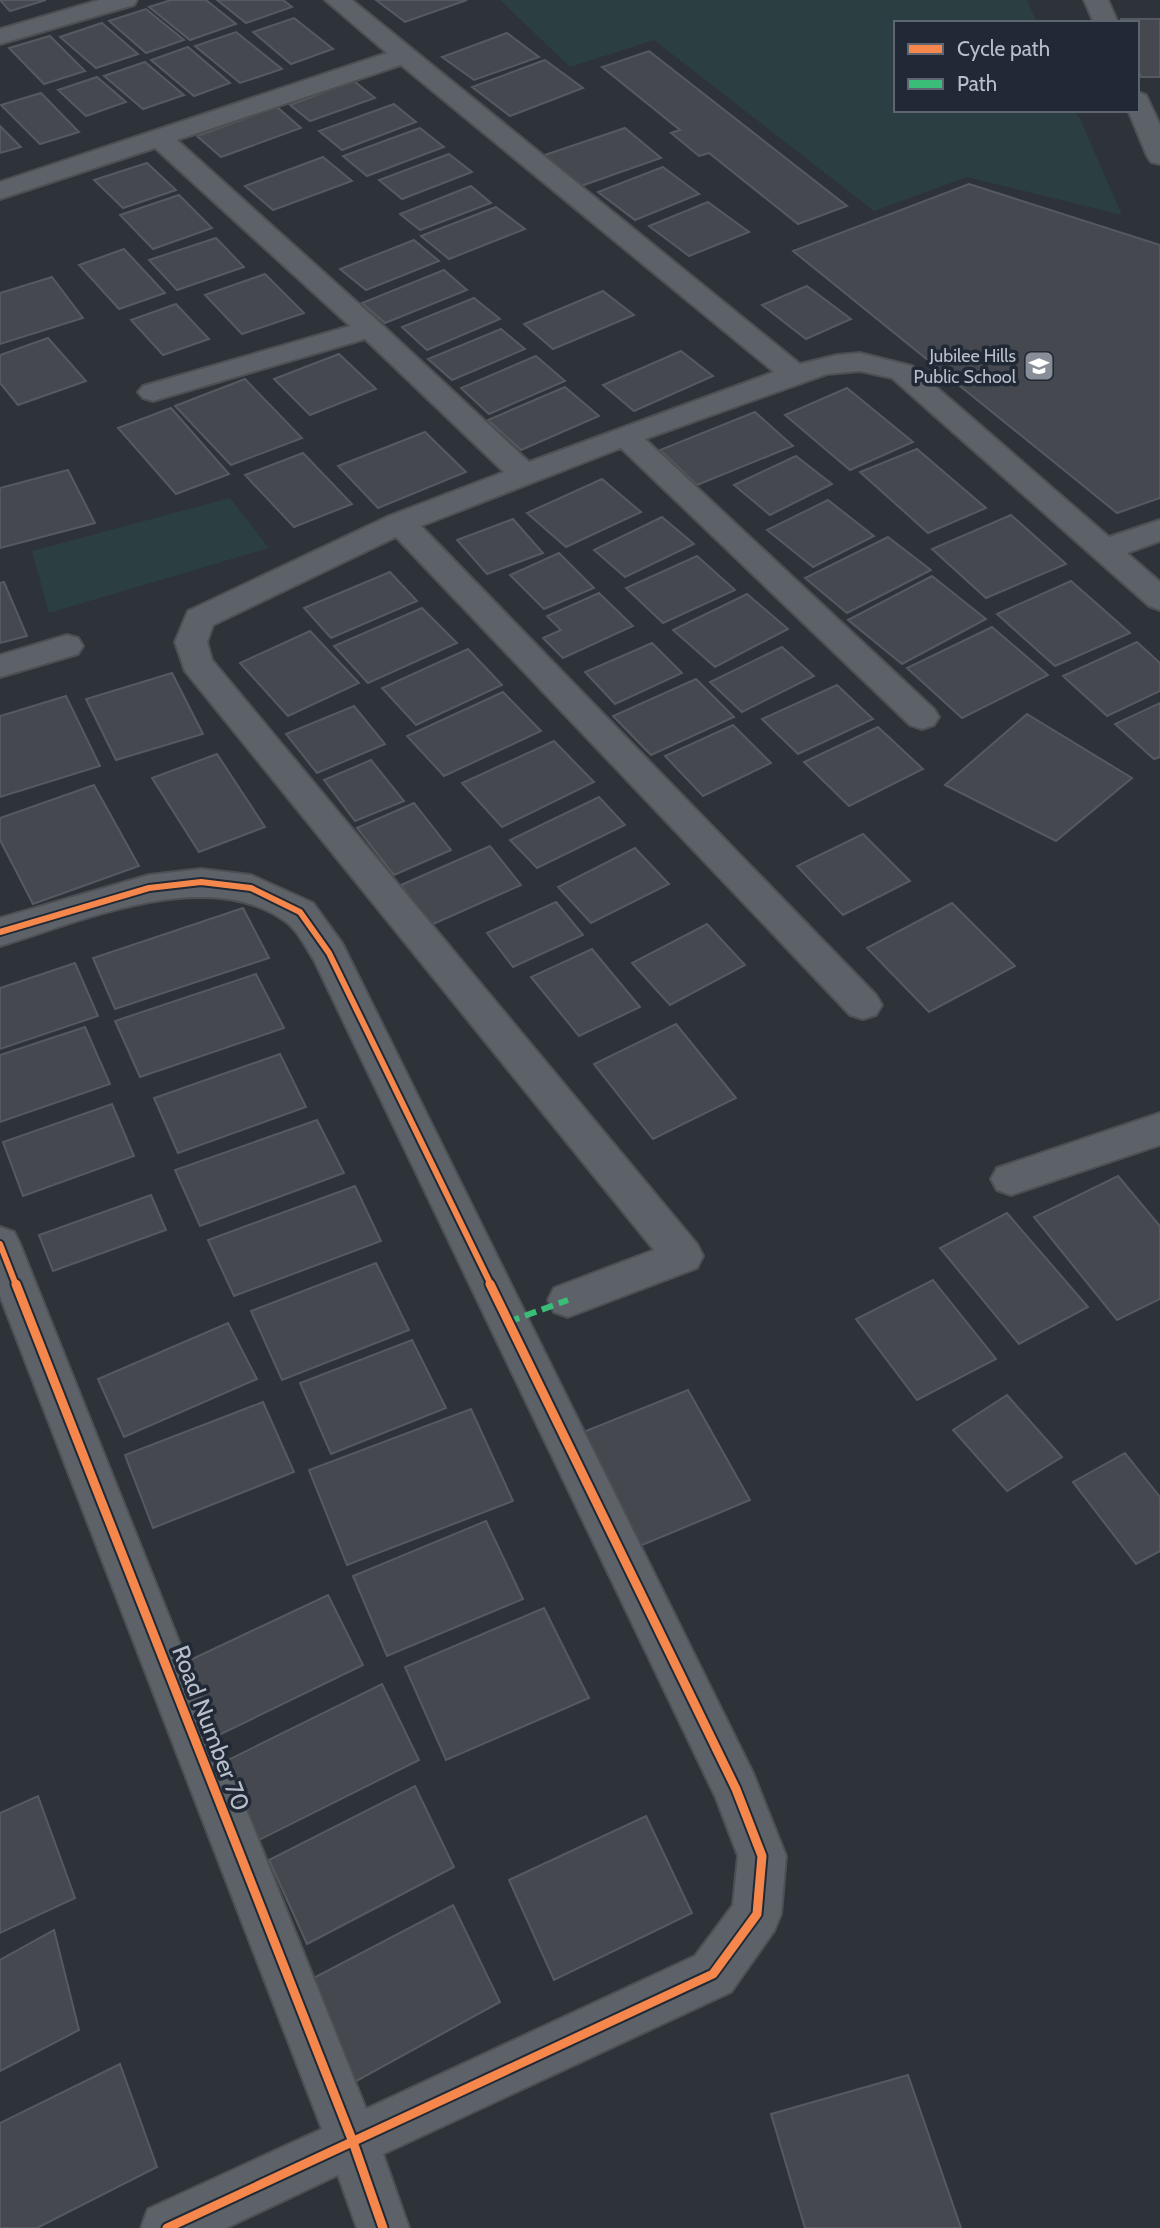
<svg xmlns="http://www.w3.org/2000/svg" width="1160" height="2228" font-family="Cabin,sans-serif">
	<rect width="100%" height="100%" fill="#2e333a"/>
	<!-- green -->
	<path fill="#2b3e41" d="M500 0H1027L1037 23H896V110H1076L1122 215 967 177 874 211 654 40 570 67Z
		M230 498 269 548 49 613 32 551Z"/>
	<!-- building -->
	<path fill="#45494f" stroke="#555a61" stroke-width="2" d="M0 0H46L10 11Z
		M171 0H206L236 24 190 40 149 7Z
		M217 0H283L292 7 246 23Z
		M376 0H467L405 22Z
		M146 9 184 40 146 53 109 21Z
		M294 18 333 49 291 64 253 32Z
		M1121 19H1160V77H1141L1137 66V23H1122Z
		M102 23 138 54 96 68 60 37Z
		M236 32 282 69 240 83 195 46Z
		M507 33 539 57 474 80 442 57Z
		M50 36 85 71 44 84 9 48Z
		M188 47 230 83 194 96 151 60Z
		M649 51 847 206 798 224 709 153 699 156 671 133 680 130 602 67Z
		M545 60 583 88 510 116 472 87Z
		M145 62 184 95 143 109 104 76Z
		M97 77 126 102 86 116 58 90Z
		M354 81 375 98 310 121 290 105Z
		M41 93 79 132 40 144 1 105Z
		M394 104 416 122 342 150 319 131Z
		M277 107 301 128 221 157 197 136Z
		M0 126 21 147 0 153Z
		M420 128 444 147 367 176 343 156Z
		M625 128 661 158 578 187 542 156Z
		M449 154 472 172 402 199 379 180Z
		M323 157 352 181 273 210 245 186Z
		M147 163 176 190 123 208 94 180Z
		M663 167 699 194 635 220 598 192Z
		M969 184 1160 245V498L1117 513 793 251Z
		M471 186 491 203 420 230 400 214Z
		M179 195 212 228 153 249 120 215Z
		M708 202 749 232 689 256 649 226Z
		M496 207 525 229 449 259 421 236Z
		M216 238 244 267 177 290 149 260Z
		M414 240 439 261 366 290 340 269Z
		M124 249 165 293 119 309 79 265Z
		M444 270 467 290 385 323 362 303Z
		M265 274 304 313 242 334 205 295Z
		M52 277 83 318 0 344V293Z
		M807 286 851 319 806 339 762 305Z
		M603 291 634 315 553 349 524 324Z
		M474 298 500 319 427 350 402 327Z
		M176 304 209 339 163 355 131 320Z
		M501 329 525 349 452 380 428 359Z
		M48 338 86 381 18 405 0 383V355Z
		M681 351 713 376 634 411 603 385Z
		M339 354 376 389 310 415 274 379Z
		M536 356 565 381 489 414 461 388Z
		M245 379 302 438 231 465 175 406Z
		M565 387 599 416 521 450 488 420Z
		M847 388 913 442 850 470 785 415Z
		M171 408 229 474 176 494 118 428Z
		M755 412 793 446 697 485 660 450Z
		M425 432 466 472 378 508 338 466Z
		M917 449 986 508 928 533 860 472Z
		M303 453 352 504 294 527 245 475Z
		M796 456 832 484 770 515 734 485Z
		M68 470 95 523 0 548V488Z
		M602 479 641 512 566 547 527 513Z
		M828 500 874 536 813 567 767 530Z
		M1011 515 1066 564 986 598 932 549Z
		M662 517 694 544 625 577 594 550Z
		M513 519 543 553 487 574 457 540Z
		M888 537 931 570 847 613 805 578Z
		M559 553 594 588 544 609 510 575Z
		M697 556 735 590 663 623 626 588Z
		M390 572 417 601 331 638 304 608Z
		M932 576 986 619 902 664 848 620Z
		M1071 581 1130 633 1055 666 997 614Z
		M4 582 27 636 0 643V583Z
		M599 593 633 626 563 658 543 638 561 630 547 616Z
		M747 594 788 629 715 667 673 630Z
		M422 608 457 643 368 683 334 646Z
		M992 627 1048 675 962 718 907 668Z
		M310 631 359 683 288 716 240 663Z
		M1137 642 1160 663V691L1107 716 1063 676Z
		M652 643 682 673 615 704 585 672Z
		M782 647 814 676 742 712 710 682Z
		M468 649 502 685 416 725 382 688Z
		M172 673 203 734 116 760 86 699Z
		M696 679 734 717 651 755 613 716Z
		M837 685 873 719 798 754 762 719Z
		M503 692 541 731 444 776 407 736Z
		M66 696 100 766 0 797V716Z
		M1160 703V757L1154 759 1115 724Z
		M354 706 385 744 317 773 286 734Z
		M1027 714 1132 778 1056 841 945 785Z
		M733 725 771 763 703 796 665 756Z
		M878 727 923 769 849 806 804 762Z
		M554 741 594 782 502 827 462 783Z
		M217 754 265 827 199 852 152 778Z
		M371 760 404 801 355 821 324 780Z
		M94 785 139 866 33 904 0 840V818Z
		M599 797 625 825 537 868 510 840Z
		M414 803 451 850 394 875 357 828Z
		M863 834 910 881 843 915 797 866Z
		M490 846 521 885 431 925 401 885Z
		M635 848 669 884 591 923 558 887Z
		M556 902 583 935 513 967 487 933Z
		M952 903 1015 966 929 1012 867 948Z
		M243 908 269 958 115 1009 93 958Z
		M707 924 745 965 670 1005 632 963Z
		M592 949 640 1007 579 1036 531 977Z
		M75 963 98 1016 0 1049V988Z
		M256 974 284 1028 140 1077 115 1021Z
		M676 1024 736 1098 653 1139 594 1064Z
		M85 1027 110 1084 0 1122V1055Z
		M280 1054 306 1107 178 1153 154 1098Z
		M112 1104 134 1156 23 1196 3 1142Z
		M317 1120 344 1173 200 1226 175 1170Z
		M1118 1176 1160 1226V1299L1117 1320 1034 1217Z
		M355 1186 381 1241 234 1296 208 1240Z
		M151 1195 166 1230 53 1271 39 1235Z
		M1007 1213 1088 1307 1019 1344 940 1248Z
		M376 1263 409 1330 282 1380 251 1311Z
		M933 1280 996 1359 917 1400 856 1319Z
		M228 1323 257 1379 124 1437 98 1379Z
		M412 1340 446 1408 331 1454 300 1383Z
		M688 1390 750 1500 635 1548 576 1435Z
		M1007 1395 1062 1457 1007 1491 953 1430Z
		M263 1402 294 1472 153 1528 125 1455Z
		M471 1409 513 1501 347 1565 309 1470Z
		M1125 1453 1160 1497V1551L1136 1564 1073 1482Z
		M486 1521 523 1599 387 1656 353 1576Z
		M328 1595 363 1665 219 1735 186 1662Z
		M544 1608 589 1698 446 1760 405 1667Z
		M382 1684 419 1760 251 1844 216 1766Z
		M415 1786 454 1867 307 1944 269 1860Z
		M38 1796 75 1898 0 1933V1813Z
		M646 1816 692 1913 554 1980 509 1880Z
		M453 1905 500 2002 349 2085 304 1983Z
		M54 1930 79 2030 0 2071V1960Z
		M120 2064 157 2167 37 2228H0V2123Z
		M908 2075 961 2228H805L771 2114Z"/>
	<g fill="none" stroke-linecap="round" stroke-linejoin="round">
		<!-- minor casing -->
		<g stroke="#4c4f54" stroke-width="4">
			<path id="minor" d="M99 0H137L134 5 0 44V29Z
				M325 0H352L800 364 837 355 860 353 912 366 1109 537 1160 520V541L1127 553 1160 582V610L1149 606 892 378 860 371 827 374 645 439 934 709 939 717 934 725 922 729 910 725 621 448 421 526 876 995 882 1005 876 1015 863 1019 850 1015 396 537 213 625 207 642 212 660 697 1244 703 1256 697 1268 568 1317 554 1312 548 1300 554 1288 654 1250 185 671 175 642 188 611 389 516 504 472 365 339 163 398 153 401 143 398 138 392 143 386 350 326 155 148 0 199V182L387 53ZM401 65 774 372 529 462 380 323 177 140Z
				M1084 0H1108L1118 23H1094Z
				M1137 92 1146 95 1160 125V164L1151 162 1147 156 1128 110H1137Z
				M67 635 78 638 83 646 78 654 0 677V655Z
				M201 869 251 875 313 903 342 943 753 1773 786 1856 781 1914 774 1931 731 1992 383 2154 409 2228H357L338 2175 226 2228H141L148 2209 322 2129 0 1296V1227L14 1232 20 1244 366 2109 695 1956 733 1905 738 1856 716 1798 314 960C306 948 297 929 285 921 206 865 83 921 0 946V918L149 875Z
				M1160 1113V1145L1011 1195 997 1190 991 1179 997 1168Z"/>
		</g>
		<!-- minor -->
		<use href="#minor" fill="#5d6168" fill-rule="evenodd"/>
		<!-- quiet -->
		<path stroke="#3abd76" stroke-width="6" stroke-dasharray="12 6" stroke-linecap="butt" d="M508 1322 568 1300"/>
		<!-- cycleway-far1 casing -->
		<g stroke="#202935" stroke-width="10">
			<path id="cycleway-far1" d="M0 932 149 888 201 882 251 888 300 912 329 953 491 1285
				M0 1244 16 1285"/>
		</g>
		<!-- cycleway casing -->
		<g stroke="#202935" stroke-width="13">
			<path id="cycleway" d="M16 1284 353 2142 383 2228
				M167 2228 713 1974 757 1914 762 1856 736 1789 490 1284"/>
		</g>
		<!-- cycleway-far1 -->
		<use href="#cycleway-far1" stroke="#f5874c" stroke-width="6"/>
		<!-- cycleway -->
		<use href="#cycleway" stroke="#f5874c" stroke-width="9"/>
	</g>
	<!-- icons -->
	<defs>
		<g id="school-square" transform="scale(1.575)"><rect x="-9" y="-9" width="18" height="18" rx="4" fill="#888e98" stroke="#202935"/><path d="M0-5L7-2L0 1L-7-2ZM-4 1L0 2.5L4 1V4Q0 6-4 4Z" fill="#fff"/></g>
	</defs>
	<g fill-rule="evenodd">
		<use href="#school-square" x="1039" y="366"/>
	</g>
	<g text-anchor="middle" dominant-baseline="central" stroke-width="7" stroke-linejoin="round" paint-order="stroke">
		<!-- far-poi labels -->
		<g font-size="18" fill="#b8bfca" stroke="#202935" text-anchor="end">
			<text x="1016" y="356">Jubilee Hills<tspan x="1016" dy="21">Public School</tspan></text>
		</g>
		<!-- near-street labels -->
		<g font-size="24" fill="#b8bfca" stroke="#202935">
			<text transform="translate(211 1728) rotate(69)">Road Number 70</text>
		</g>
	</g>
	<!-- legend -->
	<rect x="894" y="21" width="245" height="91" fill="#202935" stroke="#5d6571" stroke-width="2"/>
	<rect x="908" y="44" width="35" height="10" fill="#f5874c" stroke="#5d6571" stroke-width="2"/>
	<text x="957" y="56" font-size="21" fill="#b8bfca">Cycle path</text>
	<rect x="908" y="79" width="35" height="10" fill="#3abd76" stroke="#5d6571" stroke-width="2"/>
	<text x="957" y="91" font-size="21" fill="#b8bfca">Path</text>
</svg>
